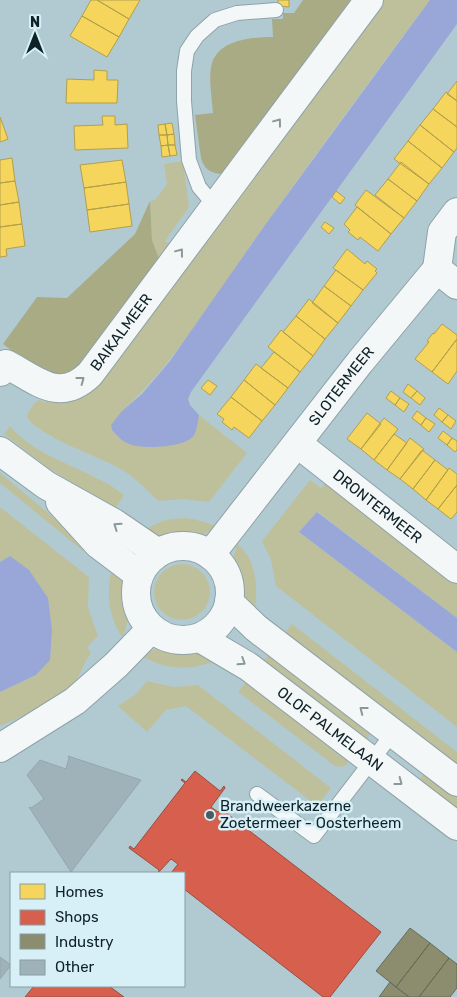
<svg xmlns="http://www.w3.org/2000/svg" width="457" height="997" font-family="Rubik,sans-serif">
	<rect width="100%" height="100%" fill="#b1cad2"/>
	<!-- green -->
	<path fill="#bec09c" d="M379 0H430C372 78 314 156 258 235 216 295 176 362 122 411L194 434 199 415 247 453 209 502 182 499 159 501C146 490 135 477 121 469 100 457 38 436 27 417 28 411 34 403 39 400L45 402 48 395Z
		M183 161 189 207 165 241 176 249 162 267 152 240 150 201 155 200 167 184 164 164Z
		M10 426C34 455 73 464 104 482 111 485 117 490 124 495L113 512 73 483 48 468 4 434Z
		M0 473 87 545 83 551 0 483Z
		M310 480 321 488 327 481 457 581V618L318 512 299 532 457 652V727L276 586 271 560 262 541Z
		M0 507 89 577 88 607 98 636 87 647 91 653C83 663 81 676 72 686 56 704 22 716 0 726V692L36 675 10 556 0 562Z
		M185 518C196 519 205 522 216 526L215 529 194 538 180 536 162 538 151 536 143 530 165 520Z
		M237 544C257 558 259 592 254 614L240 596 232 564Z
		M154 592a28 28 0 1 1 56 0a28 28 0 1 1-56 0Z
		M112 568C115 571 119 574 121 577 129 588 130 624 123 636H121C108 614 106 593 112 568Z
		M292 624 457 752V773L281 637Z
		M159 648 175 650 192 648 215 661C190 671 167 670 143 657V654Z
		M272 650 371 733 366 740 260 666Z
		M249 678 349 756 347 764 343 767 335 766 238 692Z
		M147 681 174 687 198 685 331 788 317 806 186 706 166 710 147 732 118 706 135 695Z
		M425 772 457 791V817L418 782Z"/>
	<!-- forest -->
	<path fill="#a8ab84" d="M303 0H360L223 174C211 174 204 169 201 158L195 115 213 113C212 99 208 76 212 63 220 39 253 37 273 37L272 19H283V13H294Z
		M150 201 152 240 162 267 72 380 35 368 3 344 37 297 67 298 135 234Z"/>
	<!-- water -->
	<path fill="#99a7d8" d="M430 0H457V24L191 392 188 399 190 405 199 415C198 421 197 430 194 435 187 448 140 450 127 443 121 441 116 434 112 430L111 425 122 411 142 394 170 361 265 225Z
		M317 512 457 618V652L299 532Z
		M10 556 29 570 48 598 52 630 50 660 36 675 0 692V562Z"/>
	<!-- homes -->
	<path fill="#f6d55c" stroke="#b19f4c" d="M91 0H97L129 19 119 37 82 16Z
		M97 0H140L129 19Z
		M278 0H289V7L278 6Z
		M82 16 119 37 107 57 70 36Z
		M94 70 107 71V80H118L117 103H66L67 79 94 80Z
		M457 81V101L447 94Z
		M446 92 457 101V127L433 109Z
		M433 109 457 127V148L454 152 420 125Z
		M102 116H115V125L127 124 128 148 75 150 74 126 103 125Z
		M0 117 8 139 0 142Z
		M172 123 174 134 167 135 165 124Z
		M165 124 167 135H159L158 125Z
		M420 125 454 152 442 168 408 141Z
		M174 134 175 145H168L167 135Z
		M159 135H167L168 145 161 146Z
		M408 141 442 168 429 184 394 159Z
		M168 145 170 156 162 157 161 146Z
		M168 145H175L177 155 170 156Z
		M12 158 15 181 0 183V160Z
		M122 160 126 182 84 188 80 165Z
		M401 162 429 184 417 201 388 179Z
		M388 179 417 201 404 218 375 195Z
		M15 181 19 202 0 205V183Z
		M126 182 129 204 87 210 84 188Z
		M366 190 404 218 391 234 355 205Z
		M336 191 345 198 340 204 332 197Z
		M19 202 22 224 0 227V205Z
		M129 204 132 226 90 232 87 210Z
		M357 207 391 234 378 251 360 237 358 240 348 232 350 230 344 224Z
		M325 222 334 228 329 234 321 227Z
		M22 224 25 246 6 249 7 256 0 257V227Z
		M347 249 365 264 367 261 377 269 375 271 377 273 363 290 333 268Z
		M336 270 363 290 351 306 324 286Z
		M324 286 351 306 338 323 312 303Z
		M309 299 338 323 325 339 296 316Z
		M296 316 325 339 313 356 283 332Z
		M442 324 457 335V339L432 372 415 359 429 342 427 341 433 333 434 334Z
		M281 330 313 356 300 372 268 347Z
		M457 339V371L448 384 432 372Z
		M274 352 300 372 288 388 261 368Z
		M256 364 288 388 275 405 244 380Z
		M208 380 217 386 210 395 201 388Z
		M244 380 275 405 262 421 231 397Z
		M408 384 417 391 411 398 403 392Z
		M391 391 400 398 395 405 386 398Z
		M417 391 425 398 420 405 411 398Z
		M231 397 262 421 249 438 234 427 232 430 222 422 224 419 217 414Z
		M400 398 409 404 404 412 395 405Z
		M439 408 448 415 442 422 434 415Z
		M417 411 426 418 421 425 412 418Z
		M367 413 381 424 361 449 347 439Z
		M448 415 456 421 451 429 442 422Z
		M384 418 398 429 374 460 361 449Z
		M426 418 435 424 429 432 421 425Z
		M443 431 452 438 447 445 438 438Z
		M394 434 407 443 387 470 374 460Z
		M410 438 424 449 400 479 387 470Z
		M452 438 457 441V450L455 452 447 445Z
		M422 450 435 460 413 489 400 479Z
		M435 460 448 470 426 500 413 489Z
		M449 468 457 474V485L438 509 426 500Z
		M457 485V512L451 519 438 509Z"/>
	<!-- shops -->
	<path fill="#d6604d" stroke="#9a4d42" d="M195 771 220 791 224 786 225 788 211 807 218 812 221 809 381 932 330 997H323L184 889V873H171L178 864 171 859 158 873 159 870 129 848 130 846 134 849 185 783 181 780 182 779 186 782Z
		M34 986H109L124 997H25Z"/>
	<!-- industry -->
	<path fill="#8c8c6e" stroke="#666c59" d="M410 928 430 943 396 987 376 971Z
		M430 943 449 958 419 997H409L396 987Z
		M449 958 457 964V988L450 997H419Z
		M390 982 396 987 409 997H379Z"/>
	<!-- building -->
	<path fill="#9fb1b9" stroke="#94a6ae" d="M68 756 141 780 71 872 29 807 31 808 44 799 27 775 40 760 66 769 69 758Z
		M0 957 11 965 0 979Z"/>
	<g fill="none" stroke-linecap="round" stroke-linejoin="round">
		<!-- lane casing -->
		<g stroke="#8ea2a8" stroke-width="16">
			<path id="lane" d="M215 206 199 187 189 160 184 101V71L187 51 197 36 215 20 237 13 276 10
				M257 794 314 836 393 733"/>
		</g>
		<!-- street casing -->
		<g stroke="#8ea2a8" stroke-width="30">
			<g id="street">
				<path d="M437 269 457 285"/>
				<path id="s1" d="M0 372 6 364C37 380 59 404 90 374L369 0"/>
				<path id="s2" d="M298 444 457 569"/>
				<path id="s3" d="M210 555 360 362 437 269 442 232 457 212"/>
				<path d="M0 748 75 701 116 665 151 629"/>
			</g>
		</g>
		<!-- secondary casing -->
		<g stroke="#8ea2a8" stroke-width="30">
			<g id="secondary">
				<path d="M0 451 46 485 114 523 158 553"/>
				<path d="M60 502 98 544 139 575"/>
				<circle cx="183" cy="593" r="47"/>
				<path d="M229 602 256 628 457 782"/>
				<path id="s4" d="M200 638 249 667 457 826"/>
			</g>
		</g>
		<!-- lane -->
		<use href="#lane" stroke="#f3f7f8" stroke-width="14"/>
		<!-- street -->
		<use href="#street" stroke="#f3f7f8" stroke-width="28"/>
		<!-- secondary -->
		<use href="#secondary" stroke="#f3f7f8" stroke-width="28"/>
	</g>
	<!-- one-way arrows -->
	<defs><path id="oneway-chevron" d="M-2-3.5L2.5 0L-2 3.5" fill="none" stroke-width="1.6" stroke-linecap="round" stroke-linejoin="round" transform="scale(1.25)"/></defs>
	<g stroke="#8c979a">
		<use href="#oneway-chevron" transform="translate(278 122) rotate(-53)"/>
		<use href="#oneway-chevron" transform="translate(180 252) rotate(-53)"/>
		<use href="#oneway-chevron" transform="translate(81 380) rotate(-37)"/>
		<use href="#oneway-chevron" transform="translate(117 526) rotate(-145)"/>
		<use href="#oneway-chevron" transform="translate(242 662) rotate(33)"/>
		<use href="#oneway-chevron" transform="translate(363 710) rotate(-142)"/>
		<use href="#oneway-chevron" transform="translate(399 782) rotate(37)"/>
	</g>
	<!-- markers -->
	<circle fill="#485d63" stroke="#d7eff6" stroke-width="2" cx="210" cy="815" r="5"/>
	<g text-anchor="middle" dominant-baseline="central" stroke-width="5" stroke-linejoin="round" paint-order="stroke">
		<!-- street labels -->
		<g font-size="15" fill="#0f2227" stroke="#d7eff6">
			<text stroke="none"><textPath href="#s1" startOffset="156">BAIKALMEER</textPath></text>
			<text stroke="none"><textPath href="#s3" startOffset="214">SLOTERMEER</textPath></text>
			<text stroke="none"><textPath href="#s2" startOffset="101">DRONTERMEER</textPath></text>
			<text stroke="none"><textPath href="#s4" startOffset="159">OLOF PALMELAAN</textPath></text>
		</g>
		<!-- poi labels -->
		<g font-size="15" fill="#0f2227" stroke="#d7eff6" text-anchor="start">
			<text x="220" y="806">Brandweerkazerne<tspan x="220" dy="17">Zoetermeer - Oosterheem</tspan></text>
		</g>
	</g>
	<!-- legend -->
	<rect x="10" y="872" width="175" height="115" fill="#d7eff6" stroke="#879da3"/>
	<rect x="20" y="884" width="25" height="15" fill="#f6d55c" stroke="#879da3"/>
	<text x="55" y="897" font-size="15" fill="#0f2227">Homes</text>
	<rect x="20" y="910" width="25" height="15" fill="#d6604d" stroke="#879da3"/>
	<text x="55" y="922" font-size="15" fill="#0f2227">Shops</text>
	<rect x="20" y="934" width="25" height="15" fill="#8c8c6e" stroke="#879da3"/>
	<text x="55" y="947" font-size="15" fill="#0f2227">Industry</text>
	<rect x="20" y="960" width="25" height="15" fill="#9fb1b9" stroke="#879da3"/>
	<text x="55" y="972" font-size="15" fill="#0f2227">Other</text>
	<!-- north arrow -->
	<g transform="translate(35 35)" stroke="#d7eff6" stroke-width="4" paint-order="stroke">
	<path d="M0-4L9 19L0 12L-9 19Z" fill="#0f2227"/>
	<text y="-8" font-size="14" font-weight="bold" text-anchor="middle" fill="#0f2227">N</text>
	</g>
</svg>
